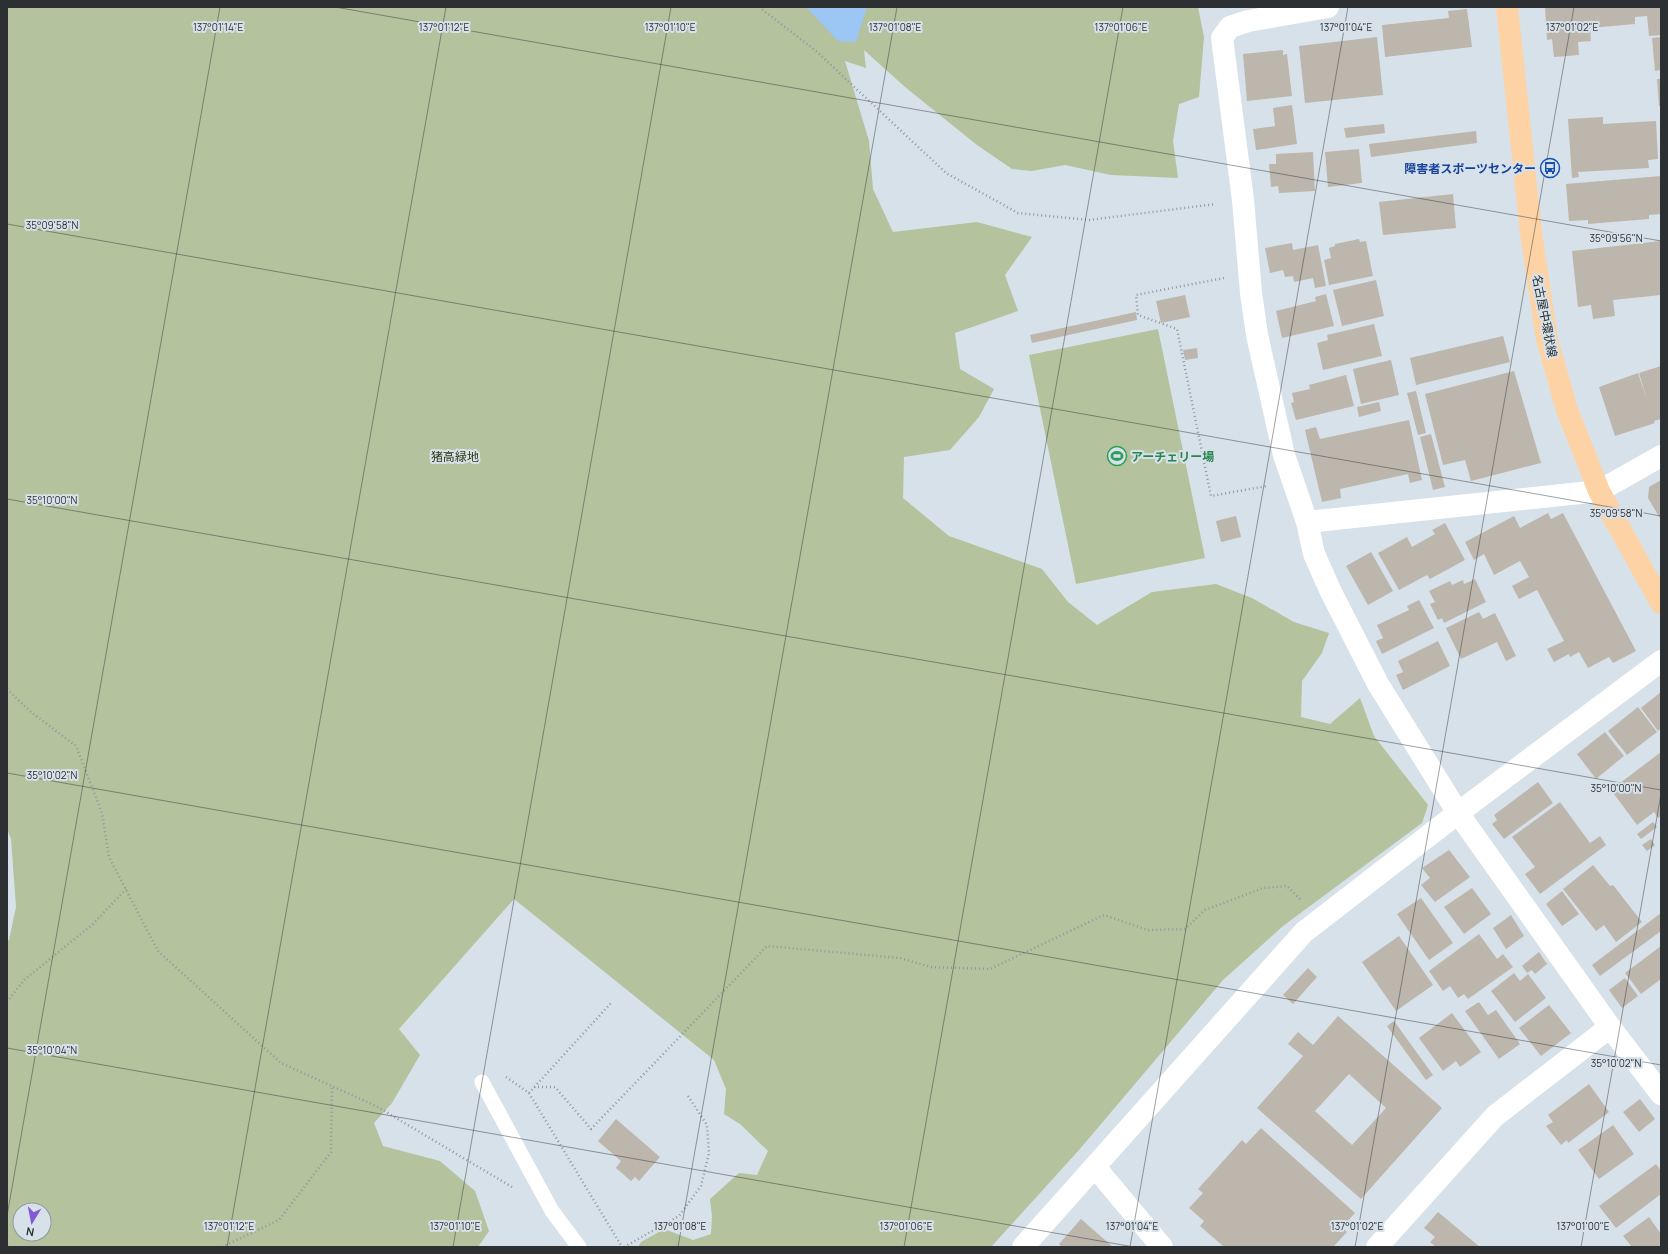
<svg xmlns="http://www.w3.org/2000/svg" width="1668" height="1254" font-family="Manrope,'Noto Sans JP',sans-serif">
	<rect width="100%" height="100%" fill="#d7e1e9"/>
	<!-- green -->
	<path fill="#b4c29e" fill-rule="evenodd" d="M7 7H1198L1204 37 1199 97 1179 104 1173 141 1178 178 1111 175 1065 165 1032 171 1012 169 977 145 905 87 864 50 866 68 845 61 869 141 873 189 893 232 977 222 1032 237 1005 275 1018 311 955 333 960 369 994 389 979 417 950 450 904 457 903 498 949 536 1042 569 1068 602 1097 625 1152 592 1216 584 1252 598 1294 622 1329 633 1322 653 1302 681 1301 717 1330 724 1360 698 1374 736 1428 805 1422 823 1283 926 1223 980 1079 1150 991 1247H638L641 1242 664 1229 693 1240 711 1234 712 1216 710 1199 739 1173 757 1175 768 1151 740 1124 724 1114 726 1089 714 1060 514 899 399 1029 420 1055 392 1103 374 1123 383 1146 440 1161 475 1191 489 1231 478 1247H7V941L9 940 16 907 11 839 7 829ZM20 1210H44V1234H20Z
		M1158 329 1205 558 1076 584 1029 355Z"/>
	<!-- water -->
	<path fill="#9cc7f4" d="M806 7H867L856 42 838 41Z"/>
	<!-- building -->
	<path fill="#bdb6ad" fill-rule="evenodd" d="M1545 7H1661V35L1649 36 1647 16 1635 17V24L1590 28 1591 41 1578 42 1579 55 1554 57 1552 39 1547 40Z
		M1467 9 1472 47 1385 57 1382 25 1449 18 1448 11Z
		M1377 37 1383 95 1305 103 1299 46Z
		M1661 37V70L1655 71 1652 38Z
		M1283 50V55L1287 54 1292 96 1247 101 1243 54Z
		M1657 79H1661V106H1659Z
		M1292 105 1297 144 1256 150 1253 129 1275 126 1273 108Z
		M1603 117V124L1656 121 1658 159 1648 160 1649 168 1578 172 1579 177 1572 178 1568 119Z
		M1384 124 1385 133 1346 138 1344 128Z
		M1476 131 1477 143 1371 157 1369 144Z
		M1359 149 1362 183 1328 187 1325 152Z
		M1313 152 1315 191 1279 193 1278 186 1271 187 1269 164H1276V154Z
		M1661 176V214L1649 215V219L1588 224V220L1569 221 1566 184Z
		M1453 194 1456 228 1383 235 1379 202Z
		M1359 239 1360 242 1366 241 1373 276 1329 285 1324 260 1331 258 1329 248 1335 246V244Z
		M1661 241V295L1613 300 1615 316 1593 319 1591 305 1578 307 1572 251Z
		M1292 243 1293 250 1318 245 1326 286 1315 288 1313 278 1294 282 1293 276 1285 277 1283 270 1270 273 1265 248Z
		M1376 280 1384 316 1342 326 1333 290Z
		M1326 294 1334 326 1282 338 1276 311 1316 301 1315 297Z
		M1185 295 1190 317 1161 323 1156 301Z
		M1136 312 1137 320 1032 343 1030 335Z
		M1374 324 1382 356 1323 370 1317 343 1328 340 1327 335Z
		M1503 336 1510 362 1416 385 1410 358Z
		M1197 348 1198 358 1185 360 1183 350Z
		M1391 360 1399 395 1361 404 1353 369Z
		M1661 366V419L1654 421 1655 423 1615 436 1599 387 1638 373 1647 400 1639 373Z
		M1514 371 1541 463 1471 481 1465 460 1443 465 1425 394Z
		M1346 375 1354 406 1296 420 1291 403 1294 402 1292 393 1310 389 1309 385Z
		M1416 391 1426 433 1418 435 1407 393Z
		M1379 402 1381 411 1359 417 1357 407Z
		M1409 420 1422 480 1410 483 1408 474 1340 489 1341 498 1322 502 1305 430 1316 427 1320 439Z
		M1431 434 1445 487 1433 490 1420 437Z
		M1661 480V520L1648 498 1649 487Z
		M1548 513 1551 519 1563 513 1636 651 1613 663 1609 657 1588 668 1579 652 1570 657 1569 654 1554 662 1547 649 1564 641 1537 590 1519 599 1512 586 1529 577 1520 561 1494 575 1484 554 1474 560 1465 542 1514 516 1520 528Z
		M1236 516 1241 537 1221 542 1216 521Z
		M1445 523 1465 560 1430 579 1427 575 1399 590 1378 553 1407 537 1412 547 1435 534 1432 530Z
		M1371 552 1393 591 1368 605 1346 566Z
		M1475 579 1486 602 1444 623 1442 618 1438 620 1430 604 1435 602 1429 591 1450 581 1452 585 1463 580 1464 584Z
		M1419 600 1434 628 1382 654 1376 641 1383 638 1377 625 1409 610 1407 606Z
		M1479 612 1483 619 1495 613 1516 656 1506 661 1497 642 1461 659 1446 628Z
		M1438 641 1450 666 1403 690 1396 675 1403 672 1398 661Z
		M1661 692V728L1658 731 1641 708Z
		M1638 707 1657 732 1627 755 1608 731Z
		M1605 732 1624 756 1596 779 1577 754Z
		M1661 752V816L1658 818 1654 812 1637 825 1611 790Z
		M1538 782 1553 803 1504 839 1492 824 1497 820 1494 815Z
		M1560 802 1590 843 1600 836 1606 845 1540 894 1525 874 1535 867 1512 837Z
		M1653 822 1657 827 1641 839 1637 834Z
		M1651 839 1655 845 1647 851 1642 845Z
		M1449 850 1470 877 1435 902 1421 885 1430 878 1422 868Z
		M1593 865 1610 886 1613 885 1642 922 1616 942 1604 925 1596 931 1563 889Z
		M1472 888 1491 914 1464 934 1444 907Z
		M1562 891 1579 914 1562 926 1546 904Z
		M1421 898 1453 943 1429 960 1397 914Z
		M1661 913V931L1600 976 1592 965Z
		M1511 915 1524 936 1506 949 1493 928Z
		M1479 934 1497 959 1503 954 1513 967 1468 999 1464 994 1458 998 1450 986 1443 991 1429 971Z
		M1399 936 1433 985 1396 1011 1362 962Z
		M1661 946V979L1641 994 1625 973Z
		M1539 952 1547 964 1535 974 1532 970 1527 973 1522 966Z
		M1308 968 1317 977 1293 1004 1283 995Z
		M1514 973 1520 981 1528 974 1546 998 1515 1022 1491 991Z
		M1625 978 1638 996 1622 1008 1609 990Z
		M1479 1002 1488 1015 1496 1010 1520 1044 1499 1059 1465 1011Z
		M1549 1005 1571 1033 1541 1056 1519 1028Z
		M1452 1013 1481 1052 1460 1067 1456 1061 1443 1071 1419 1038Z
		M1338 1016 1442 1108 1361 1199 1257 1108 1303 1056 1288 1044 1298 1032 1313 1045ZM1349 1074 1386 1108 1352 1145 1315 1111Z
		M1394 1021 1433 1075 1426 1080 1387 1026Z
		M1589 1084 1609 1112 1568 1143 1567 1140 1561 1145 1546 1126 1553 1122 1548 1115Z
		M1640 1099 1655 1119 1639 1132 1623 1112Z
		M616 1119 660 1157 639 1181 635 1177 631 1181 616 1168 621 1161 598 1141Z
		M1613 1125 1634 1154 1599 1179 1578 1150Z
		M1261 1128 1355 1213 1342 1227 1347 1232 1333 1247H1224L1200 1226 1204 1221 1189 1208 1203 1193 1198 1189 1242 1140 1246 1144Z
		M1656 1164 1661 1171V1194L1616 1228 1599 1206Z
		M1438 1212 1480 1247H1436L1430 1242 1435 1237 1424 1228Z
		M1649 1217 1661 1234V1247H1632L1623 1236Z
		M1081 1219 1113 1247H1062L1059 1244Z"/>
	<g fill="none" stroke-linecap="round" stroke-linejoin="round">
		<!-- path -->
		<path stroke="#91989e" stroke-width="2.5" stroke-dasharray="1 3" stroke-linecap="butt" d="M759 7 816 51 946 173 1018 213 1089 220 1216 204
			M1224 278 1136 295 1138 315 1177 329 1211 496 1267 486
			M7 689 31 712 76 746 102 813 109 857 158 951 281 1063 376 1106 512 1187
			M7 1002 24 980 93 924 126 889
			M506 1077 529 1093 622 1247
			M534 1087H555L591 1129 767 946 900 958 931 967 990 969 1104 915 1148 930 1185 929 1205 910 1263 888 1287 886 1302 901
			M529 1093 611 1003
			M7 1244 10 1247
			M222 1247 279 1220 331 1152 332 1085
			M624 1247 679 1216 701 1186 709 1153 707 1125 688 1096"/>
		<!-- lane -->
		<path stroke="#fff" stroke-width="15" d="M482 1082 552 1211 579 1247"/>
		<!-- street -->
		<path stroke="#fff" stroke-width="22" d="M1328 7 1248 21 1230 27 1222 38 1243 200 1251 293 1257 335 1284 455 1307 522 1314 554 1331 592 1378 684 1458 813 1610 1027 1661 1094
			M1307 522 1599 491 1661 456
			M1095 1167 1162 1247
			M1023 1247 1304 932 1458 813 1661 661
			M1377 1247 1495 1116 1610 1027"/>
		<!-- primary -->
		<path stroke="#fdd3a6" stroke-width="22" d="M1507 7 1531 233 1547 339 1567 410 1599 491 1661 603"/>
	</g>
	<!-- ticks -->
	<path fill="none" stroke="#2c3033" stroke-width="1" stroke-opacity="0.45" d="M335 7 1661 241M7 224 1661 516M7 499 1661 790M7 773 1661 1065M7 1048 1134 1247M7 1216 220 7M227 1247 446 7M453 1247 671 7M678 1247 897 7M904 1247 1123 7M1130 1247 1348 7M1355 1247 1574 7M1581 1247 1661 794"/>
	<!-- icons -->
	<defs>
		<g id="bus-ring" transform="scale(1)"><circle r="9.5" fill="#d7e1e9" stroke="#1a4fb4" stroke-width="1.5"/><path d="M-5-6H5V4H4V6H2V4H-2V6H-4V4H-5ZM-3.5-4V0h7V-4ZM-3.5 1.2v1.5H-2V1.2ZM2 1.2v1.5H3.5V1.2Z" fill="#1a4fb4"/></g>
		<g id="stadium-ring" transform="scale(1)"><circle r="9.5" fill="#d7e1e9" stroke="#2e9e5b" stroke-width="1.5"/><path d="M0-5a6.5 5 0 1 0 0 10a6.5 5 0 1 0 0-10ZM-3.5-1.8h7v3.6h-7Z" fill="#2e9e5b"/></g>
	</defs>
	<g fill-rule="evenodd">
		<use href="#bus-ring" x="1550" y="168"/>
		<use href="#stadium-ring" x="1117" y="456"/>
	</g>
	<g text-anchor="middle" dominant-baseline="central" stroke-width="4" stroke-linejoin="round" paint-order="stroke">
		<!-- transit labels -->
		<g font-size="12" font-weight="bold" fill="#164399" stroke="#d7e1e9" text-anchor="end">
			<text x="1536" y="168">障害者スポーツセンター</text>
		</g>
		<!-- street labels -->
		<g font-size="12" fill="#2c3033" stroke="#d7e1e9">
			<text transform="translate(1545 316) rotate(79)">名古屋中環状線</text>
		</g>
		<!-- park labels -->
		<g font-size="12" fill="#2b380f" stroke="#d7e1e9">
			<text x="455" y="456">猪高緑地</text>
		</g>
		<!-- leisure labels -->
		<g font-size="12" font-weight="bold" fill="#27864d" stroke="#d7e1e9" text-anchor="start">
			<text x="1131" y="456">アーチェリー場</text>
		</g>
	</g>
	<g font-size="10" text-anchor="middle" fill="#2c3033" stroke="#d7e1e9" stroke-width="4" stroke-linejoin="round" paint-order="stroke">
		<text x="218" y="31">137°01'14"E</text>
		<text x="444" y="31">137°01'12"E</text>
		<text x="670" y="31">137°01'10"E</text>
		<text x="895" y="31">137°01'08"E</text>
		<text x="1121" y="31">137°01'06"E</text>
		<text x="1346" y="31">137°01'04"E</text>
		<text x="1572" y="31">137°01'02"E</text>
		<text x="52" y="229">35°09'58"N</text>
		<text x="1616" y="242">35°09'56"N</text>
		<text x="52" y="504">35°10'00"N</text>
		<text x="1616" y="517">35°09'58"N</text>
		<text x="52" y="779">35°10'02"N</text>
		<text x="1616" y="792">35°10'00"N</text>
		<text x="52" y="1054">35°10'04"N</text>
		<text x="1616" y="1067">35°10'02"N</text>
		<text x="229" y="1230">137°01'12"E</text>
		<text x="455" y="1230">137°01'10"E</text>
		<text x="680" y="1230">137°01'08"E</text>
		<text x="906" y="1230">137°01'06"E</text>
		<text x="1132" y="1230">137°01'04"E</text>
		<text x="1357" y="1230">137°01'02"E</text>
		<text x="1583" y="1230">137°01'00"E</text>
	</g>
	<!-- border -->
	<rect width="1668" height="1254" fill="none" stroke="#2c3033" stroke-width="16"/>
	<!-- north arrow -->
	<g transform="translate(32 1222) rotate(190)"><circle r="19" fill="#d7e1e9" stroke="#939aa0"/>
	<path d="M0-3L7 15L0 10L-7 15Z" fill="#815ad4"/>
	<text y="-6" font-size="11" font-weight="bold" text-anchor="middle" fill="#2c3033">N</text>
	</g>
</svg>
